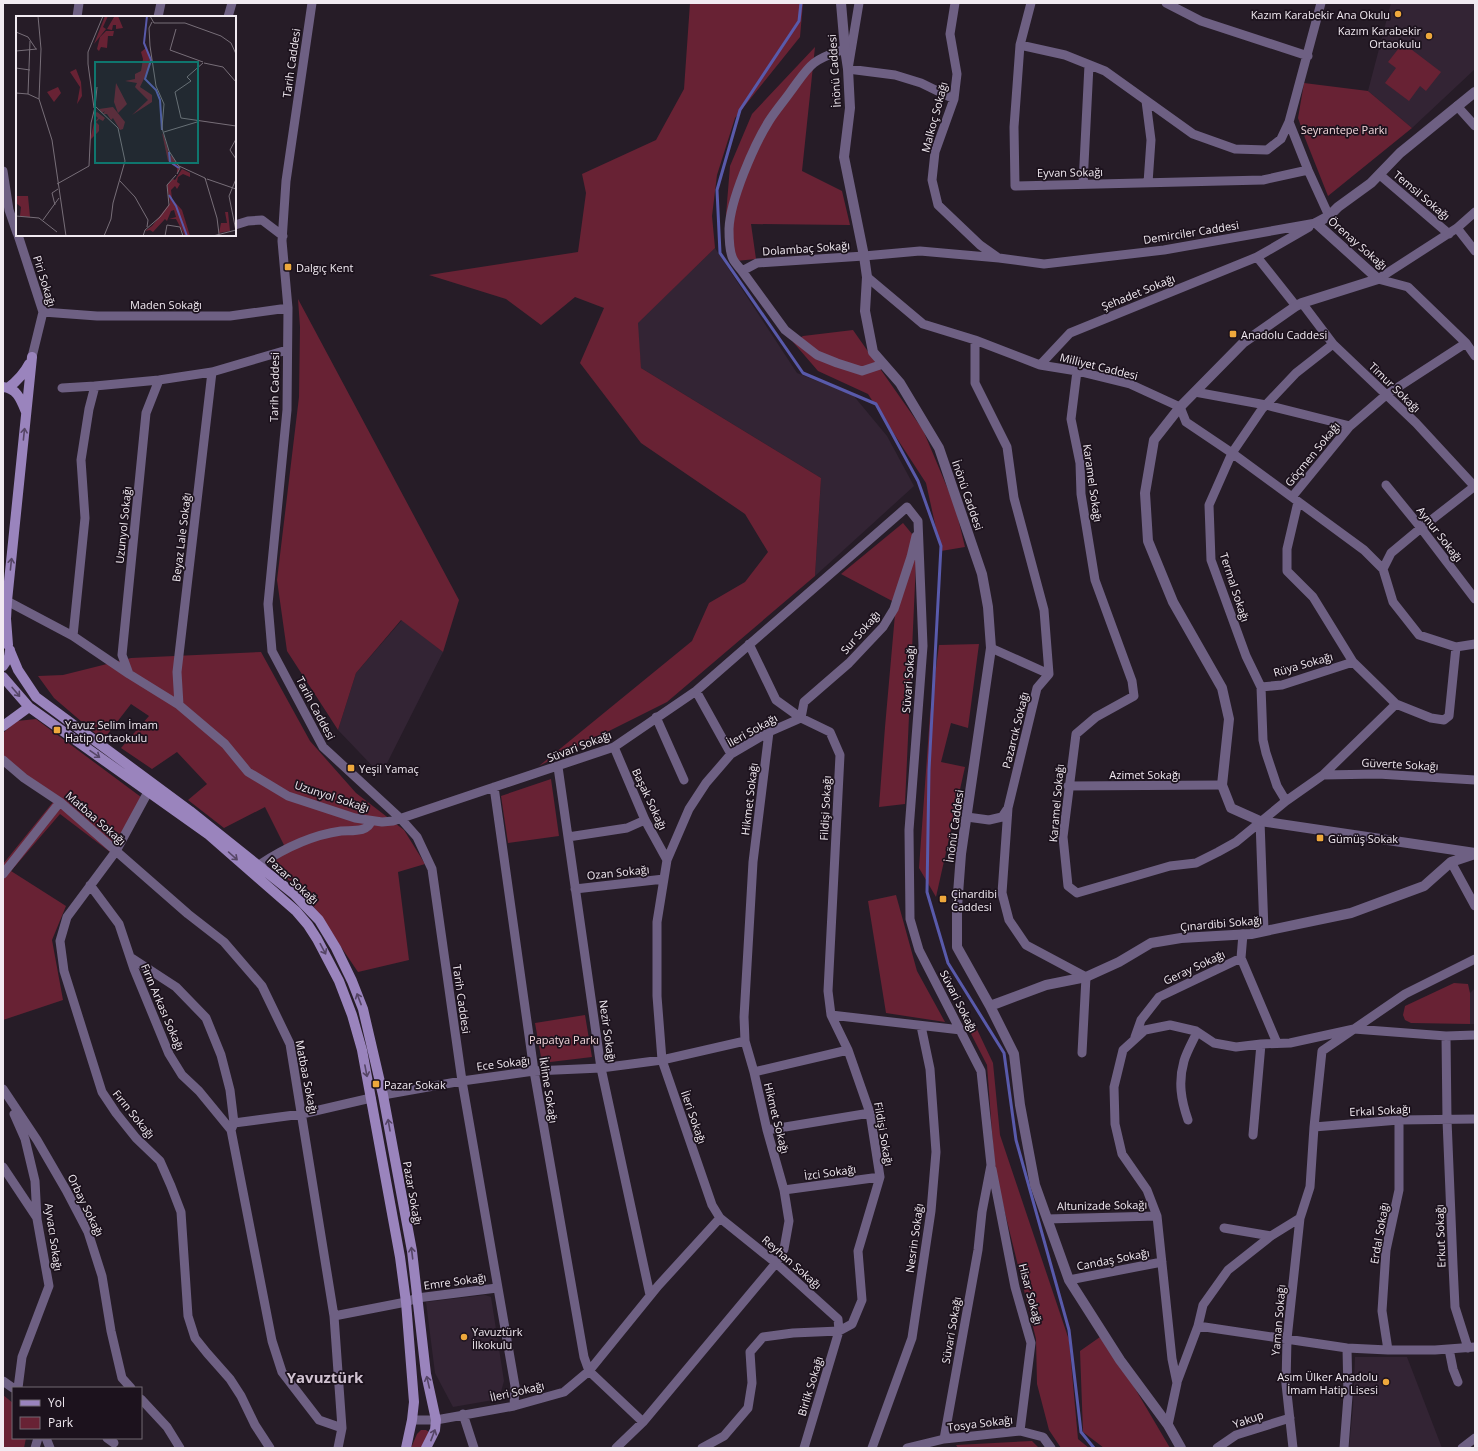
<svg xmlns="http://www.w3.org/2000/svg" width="1478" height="1451" font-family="'Open Sans',sans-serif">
	<rect width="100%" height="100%" fill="#261c27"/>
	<!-- built -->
	<path fill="#332434" d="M1391 3H1475V69L1412 128 1368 91Z
		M715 248 797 373 853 395 887 436 914 486 815 576 821 478 641 368 637 323Z
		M402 620 443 652 381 775 338 730 356 673Z
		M1475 988V1024H1470V993Z
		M485 1295 491 1297 504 1381 499 1399 453 1407 435 1373 426 1302Z
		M1355 1357H1407L1442 1448H1349L1353 1407Z"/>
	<!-- green -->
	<path fill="#682234" d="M690 3H803L800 37 735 118 717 175 712 216 715 248 638 323 641 368 821 478 815 576 667 702 539 766 692 641 709 603 745 582 768 552 745 514 641 443 580 363 604 308 575 297 541 325 506 299 429 275 578 252 586 193 582 174 656 140 684 89Z
		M1403 43 1441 72 1426 91 1420 86 1409 101 1385 83 1396 68 1388 62Z
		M815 47 802 171 842 191 850 225 751 224 756 259 736 261 726 215 730 166 752 114Z
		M1304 83 1368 91 1412 128 1328 196 1305 138 1298 118Z
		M298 299 459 600 443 652 401 620 356 673 338 730 287 651 277 580 299 397 300 327Z
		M853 330 923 430 955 506 965 547 941 551 926 483 868 394 818 371 793 342 803 336Z
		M903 523 917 540 905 804 879 807 885 727 896 603 841 574Z
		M979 644 968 728 951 723 941 762 965 767 936 897 919 868 930 715 939 645Z
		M261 652 310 741 356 793 404 830 425 864 398 872 409 960 358 972 308 898 267 860 284 845 265 807 224 828 188 800 207 784 177 752 152 769 121 748 149 716 131 704 103 740 54 698 38 676 63 675 131 658Z
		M36 719 145 800 110 852 60 814 11 871 66 906 52 940 63 1000 3 1020V864L53 802 3 766V733L17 721Z
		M551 779 559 836 508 843 501 796Z
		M896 895 917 971 945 1022 886 1013 868 901Z
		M1454 983 1468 984 1470 993V1024L1411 1023 1405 1020 1403 1015 1405 1006Z
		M585 1015 592 1057 542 1063 535 1023Z
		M974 1023 993 1063 1000 1135 1069 1340 1078 1439 1089 1448H1061L1049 1430 1037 1384 1036 1339 995 1172 987 1065 967 1026Z
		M1100 1337 1130 1380 1170 1448H1104L1083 1432 1080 1351Z
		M3 1395 13 1403V1438H26L24 1448H3Z
		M421 1430H426L429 1432 421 1448H411L417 1434Z
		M1032 1441 1039 1448H958L956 1445Z"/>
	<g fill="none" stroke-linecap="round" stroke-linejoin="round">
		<!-- stream -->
		<path stroke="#595aab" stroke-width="3" d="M801 3 799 21 740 110 717 190 720 253 803 373 876 404 918 481 941 546 929 770 927 892 948 963 1004 1053 1016 1140 1069 1330 1081 1432 1094 1448"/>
		<!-- minor -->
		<path stroke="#6e6083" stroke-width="9" d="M312 3 286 181 282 241 288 308 287 410 268 604 272 651 323 747 401 819 417 837 432 869 462 1081 515 1386 514 1406
			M859 3 848 69 895 75 921 83 954 99
			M955 3 950 34 957 74 954 99 935 152 932 180 938 205 980 245 997 257
			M1031 3 1020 45 1014 127 1015 186 1263 180 1308 170
			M1166 3 1201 21 1308 56
			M77 17 79 3
			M158 17 161 3
			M228 17 232 3
			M1020 45 1065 55 1105 71 1193 134 1235 149 1267 150 1281 139 1289 122 1321 3
			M1146 101 1151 140 1148 183
			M1457 106 1475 126
			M1289 122 1308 170 1329 216
			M3 171 9 210 17 233
			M1380 175 1449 234
			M1083 184 1089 65
			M235 225 248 221 262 220 283 236
			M1457 228 1475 251
			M18 235 43 312 32 357
			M1257 257 1296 306
			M742 271C739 267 735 263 733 259 729 251 729 238 729 229 730 200 754 145 769 121 776 110 784 101 791 91 798 82 805 70 814 63 823 56 834 53 845 49
			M867 277 923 324 975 340 1040 365 1077 371 1130 384 1180 407 1186 422 1232 453 1364 550 1383 569
			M1378 279 1408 287 1466 343 1475 356
			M1378 279 1457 228 1475 212
			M1302 303 1333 344 1416 423 1475 487
			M43 312 97 316H230L288 308
			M975 340V383L1007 447 1014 498 1044 610 1049 674 1037 688 1008 808 1002 893 1009 920 1026 945 1086 977 1082 1053
			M883 364 862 371 837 363 817 355 785 330 742 271 757 263 864 256 920 251 999 258 1044 264 1164 250 1316 223
			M1040 365 1070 333 1257 257 1309 227
			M1077 371 1071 419 1080 463 1081 494 1095 580 1132 681 1134 696 1096 717 1076 734 1063 837 1068 886 1077 893 1170 866 1196 863 1218 852 1236 842 1286 801 1323 775 1396 704
			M159 380 146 413 122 655 129 674 179 705 225 744 248 772 288 796 355 818 382 822 393 821 614 747 696 691 907 507 918 521 923 646 909 830 910 919 919 950 981 1071 991 1165 982 1212 978 1250 944 1439
			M62 388 95 386
			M1195 392 1266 405 1350 426 1386 395 1466 343
			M1386 485 1421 528 1475 599
			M1475 486 1421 528 1391 553 1383 569 1393 602 1419 635 1456 647 1475 644
			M1292 497 1350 426
			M1298 502 1287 549V571L1313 597 1353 662 1396 704 1431 718 1444 720 1449 716 1456 647
			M7 601 73 636 129 674
			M73 636 85 518 81 460 89 409 95 386 159 380 212 372 287 350
			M991 648 1049 674
			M1261 687 1282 685 1353 662
			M696 691 731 754
			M179 705 177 672 212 372
			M656 717 684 780
			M801 718 769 732 731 754 706 783 689 809 667 860 657 922V996L662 1060 712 1205 720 1218 776 1263 838 1319 839 1331 804 1448
			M801 718 804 702 849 663 883 627 894 609 911 557 916 536
			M614 747 645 820 667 860
			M3 760 24 778 60 802 188 914 224 942 262 986 290 1044 334 1316 342 1428 338 1448
			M558 767 601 1068 650 1295
			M1323 775 1378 774 1475 780
			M1068 786 1222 785
			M494 787 534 1071 584 1357 589 1371 643 1422
			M148 792 116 851 67 917 60 941 64 971 102 1092 116 1113 136 1138 160 1161 171 1186 181 1212 188 1316 195 1338 207 1353 230 1379 241 1396 255 1425 270 1448
			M1286 801 1277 786 1266 753 1263 740 1261 687 1246 656 1211 560 1209 505 1232 453 1262 409 1296 373 1333 344
			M967 817 989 820 1002 817 1008 808
			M1260 821 1264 931
			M568 837 627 828 645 820
			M1451 862 1475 906
			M259 865C283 849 312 835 341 831 351 830 368 833 371 821
			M3 874 60 802
			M90 885 119 924 134 969 169 1054 182 1075 199 1091 231 1130
			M575 889 664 879
			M1243 934 1241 958 1277 1043
			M130 957 176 987 206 1018 221 1055 230 1090 234 1123 231 1130 272 1341 282 1372 319 1420 342 1428
			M831 1015 961 1030
			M1446 1036 1447 1120 1453 1265 1455 1307 1468 1348
			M1135 1037 1141 1020 1159 997 1241 958
			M754 1072 848 1050
			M3 1089 37 1140 66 1190 88 1232 102 1276 111 1331 122 1378 131 1388
			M383 1095 462 1081 534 1071 601 1068 662 1060 745 1041
			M14 1114 25 1139 35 1181 37 1219 49 1286 22 1357 18 1388
			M1188 1120C1181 1100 1178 1082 1184 1061 1187 1051 1193 1041 1197 1032
			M234 1123 302 1114 371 1098
			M1314 1127 1399 1120 1475 1119
			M767 1130 870 1113
			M1253 1135 1261 1044
			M3 1167 37 1218
			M992 1169 1015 1287 1031 1343 1020 1431
			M784 1190 880 1177
			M1047 1219 1157 1216
			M1224 1228 1271 1236
			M1069 1280 1162 1262
			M334 1316 406 1302 417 1298 497 1288
			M1198 1326 1347 1348 1388 1350H1435L1475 1347
			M1449 1349 1453 1369 1458 1382
			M1388 1350 1382 1311 1386 1250 1399 1190V1120
			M3 1381 13 1388
			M1177 1382 1198 1326 1203 1305 1228 1270 1271 1236 1300 1218 1310 1187 1314 1127 1322 1051 1405 994 1475 959
			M141 1399 167 1427 180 1448
			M463 1414 474 1448
			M412 1420H436L514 1406 564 1392 589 1371 658 1286 720 1218
			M1168 1425 1177 1383 1172 1359 1157 1216 1147 1190 1122 1154 1115 1124 1114 1087 1123 1050 1145 1030 1170 1025 1196 1031 1214 1043 1236 1047 1261 1044 1290 1043 1354 1029 1446 1036 1475 1035
			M46 1438 50 1448
			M107 1438 114 1443
			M35 1448 38 1438
			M616 1448 643 1422 776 1263 784 1249 789 1221 784 1190 767 1130 754 1072 745 1041 744 1017 753 862 769 732
			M702 1448 724 1436 748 1408 752 1383 750 1352 763 1337 793 1333 839 1331 852 1324 862 1300 858 1251 880 1177 870 1113 848 1050 831 1015 828 991 840 755 830 732 801 718 776 700 749 644
			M872 1448 912 1338 931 1211 936 1152 930 1069 921 1026
			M907 1448 944 1439 1020 1431 1043 1437 1051 1448
			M1217 1448 1236 1435 1290 1418
			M1293 1448 1286 1384 1287 1339 1300 1218
			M1344 1448 1348 1396 1347 1348
			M1462 1448 1475 1438"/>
		<!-- tertiary -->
		<path stroke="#6e6083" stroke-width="10" d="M841 3 845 49 848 69 850 108 844 157 864 256 867 277 865 311 873 352 900 383 939 448 982 574 988 607 991 648 961 854 957 907V947L990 1006 1014 1054 1020 1105 1035 1185 1069 1280 1120 1360 1168 1425 1181 1448
			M1378 279 1302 303 1296 306 1243 343 1180 407 1154 440 1145 493 1148 541 1173 602 1222 688 1229 719 1222 785 1231 808 1260 821 1475 853
			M1378 279 1316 223 1329 216 1338 207 1371 183 1400 153 1475 92
			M990 1006 1046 985 1086 977 1119 962 1151 943 1181 938 1251 934 1351 913 1424 886 1451 862 1475 854"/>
		<!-- secondary -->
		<path stroke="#9a84bd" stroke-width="10" d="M3 387C17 388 21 400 26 412
			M8 388C17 381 24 374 29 364
			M8 645 6 619 7 601 32 357
			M10 651 18 670 36 697 190 811 294 894 319 920 336 948 352 981 363 1009 383 1095 412 1251 426 1374 436 1420 435 1430 426 1448
			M3 666 9 657 10 650
			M3 677 29 707 209 835 296 911 308 925 317 939 339 981 352 1015 362 1050 400 1257 406 1302 414 1402 412 1420 406 1448
			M3 726 29 707"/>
	</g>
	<!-- one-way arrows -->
	<defs><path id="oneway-shaft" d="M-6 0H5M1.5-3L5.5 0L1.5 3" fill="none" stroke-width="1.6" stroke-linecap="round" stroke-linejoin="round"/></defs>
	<g stroke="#554565">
		<use href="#oneway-shaft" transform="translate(24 434) rotate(-84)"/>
		<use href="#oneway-shaft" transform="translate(11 564) rotate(-84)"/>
		<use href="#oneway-shaft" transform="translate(16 692) rotate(50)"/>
		<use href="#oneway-shaft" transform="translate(95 754) rotate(35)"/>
		<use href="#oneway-shaft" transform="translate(233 856) rotate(42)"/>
		<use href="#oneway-shaft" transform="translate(323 949) rotate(62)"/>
		<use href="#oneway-shaft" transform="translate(359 999) rotate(-111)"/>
		<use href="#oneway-shaft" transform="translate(366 1071) rotate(79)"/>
		<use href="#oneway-shaft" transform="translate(389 1125) rotate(-100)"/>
		<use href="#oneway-shaft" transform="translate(412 1253) rotate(-97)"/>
		<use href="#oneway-shaft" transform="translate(428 1382) rotate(-103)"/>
		<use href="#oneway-shaft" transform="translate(433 1435) rotate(-69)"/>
	</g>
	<!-- markers -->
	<g fill="#eea83c" stroke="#1c121d" stroke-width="1.5">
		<circle cx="1398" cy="14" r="4"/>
		<circle cx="1429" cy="36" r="4"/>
		<rect x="284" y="263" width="8" height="8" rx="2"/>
		<rect x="1229" y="330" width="8" height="8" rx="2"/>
		<rect x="53" y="726" width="8" height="8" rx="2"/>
		<rect x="347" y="764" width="8" height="8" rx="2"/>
		<rect x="1316" y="834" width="8" height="8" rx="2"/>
		<rect x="939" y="895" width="8" height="8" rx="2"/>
		<rect x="372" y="1080" width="8" height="8" rx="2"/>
		<circle cx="464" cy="1337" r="4"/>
		<circle cx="1386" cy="1382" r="4"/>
	</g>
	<g text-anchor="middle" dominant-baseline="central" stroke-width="3.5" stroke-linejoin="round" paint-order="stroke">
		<!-- poi labels -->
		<g font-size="11" fill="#f1eaf1" stroke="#1c121d" text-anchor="start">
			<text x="1390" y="14" text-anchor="end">Kazım Karabekir Ana Okulu</text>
			<text x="1421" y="30" text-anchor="end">Kazım Karabekir<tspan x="1421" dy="13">Ortaokulu</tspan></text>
			<text x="296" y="267">Dalgıç Kent</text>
			<text x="1241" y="334">Anadolu Caddesi</text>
			<text x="65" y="724">Yavuz Selim İmam<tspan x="65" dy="13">Hatip Ortaokulu</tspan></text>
			<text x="359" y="768">Yeşil Yamaç</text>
			<text x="1328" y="838">Gümüş Sokak</text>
			<text x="951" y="893">Çinardibi<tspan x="951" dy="13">Caddesi</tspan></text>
			<text x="384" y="1084">Pazar Sokak</text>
			<text x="472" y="1331">Yavuztürk<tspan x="472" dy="13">İlkokulu</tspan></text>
			<text x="1378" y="1376" text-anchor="end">Asım Ülker Anadolu<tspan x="1378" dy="13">İmam Hatip Lisesi</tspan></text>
		</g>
		<!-- street labels -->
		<g font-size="11" fill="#f1eaf1" stroke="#1c121d">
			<text transform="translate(291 63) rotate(-82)">Tarih Caddesi</text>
			<text transform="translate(834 71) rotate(-94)">İnönü Caddesi</text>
			<text transform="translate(934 117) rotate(-75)">Malkoç Sokağı</text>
			<text transform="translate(1070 172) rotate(-1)">Eyvan Sokağı</text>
			<text transform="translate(1422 195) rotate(40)">Temsil Sokağı</text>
			<text transform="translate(1191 232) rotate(-9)">Demirciler Caddesi</text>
			<text transform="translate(1358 243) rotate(41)">Örenay Sokağı</text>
			<text transform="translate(806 248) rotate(-4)">Dolambaç Sokağı</text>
			<text transform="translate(45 281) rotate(73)">Piri Sokağı</text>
			<text transform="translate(1138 292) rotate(-22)">Şehadet Sokağı</text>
			<text x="166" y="304">Maden Sokağı</text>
			<text transform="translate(1099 366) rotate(14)">Milliyet Caddesi</text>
			<text transform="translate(274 387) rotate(-89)">Tarih Caddesi</text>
			<text transform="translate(1395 387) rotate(44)">Timur Sokağı</text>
			<text transform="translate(1312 454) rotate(-51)">Göçmen Sokağı</text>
			<text transform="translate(1093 483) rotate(82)">Karamel Sokağı</text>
			<text transform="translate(968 495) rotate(71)">İnönü Caddesi</text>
			<text transform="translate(123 525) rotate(-84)">Uzunyol Sokağı</text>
			<text transform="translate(1440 534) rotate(52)">Aynur Sokağı</text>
			<text transform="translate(181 537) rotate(-83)">Beyaz Lale Sokağı</text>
			<text transform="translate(1235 587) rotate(72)">Termal Sokağı</text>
			<text transform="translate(860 632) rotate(-49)">Sur Sokağı</text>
			<text transform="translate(1303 664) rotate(-16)">Rüya Sokağı</text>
			<text transform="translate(908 679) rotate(-86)">Süvari Sokağı</text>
			<text transform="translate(316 708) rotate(62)">Tarih Caddesi</text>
			<text transform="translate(752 730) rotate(-29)">İleri Sokağı</text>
			<text transform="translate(1015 730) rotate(-76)">Pazarcık Sokağı</text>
			<text transform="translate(579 746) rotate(-21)">Süvari Sokağı</text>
			<text transform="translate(1400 764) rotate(3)">Güverte Sokağı</text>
			<text x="1145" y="774">Azimet Sokağı</text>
			<text transform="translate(332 796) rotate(18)">Uzunyol Sokağı</text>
			<text transform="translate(650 799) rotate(65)">Başak Sokağı</text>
			<text transform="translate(749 799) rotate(-83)">Hikmet Sokağı</text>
			<text transform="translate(1056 803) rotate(-85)">Karamel Sokağı</text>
			<text transform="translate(825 808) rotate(-87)">Fildişi Sokağı</text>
			<text transform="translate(96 818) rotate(41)">Matbaa Sokağı</text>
			<text transform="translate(954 826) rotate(-82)">İnönü Caddesi</text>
			<text transform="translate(618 872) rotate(-6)">Ozan Sokağı</text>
			<text transform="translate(293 880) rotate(42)">Pazar Sokağı</text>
			<text transform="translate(1221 923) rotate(-5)">Çınardibi Sokağı</text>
			<text transform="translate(1194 967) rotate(-25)">Geray Sokağı</text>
			<text transform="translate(462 999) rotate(82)">Tarih Caddesi</text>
			<text transform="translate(959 1001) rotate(63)">Süvari Sokağı</text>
			<text transform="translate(163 1007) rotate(67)">Fırın Arkası Sokağı</text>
			<text transform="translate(608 1031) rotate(82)">Nezir Sokağı</text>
			<text transform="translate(503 1063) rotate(-7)">Ece Sokağı</text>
			<text transform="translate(307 1077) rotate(79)">Matbaa Sokağı</text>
			<text transform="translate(549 1090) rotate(81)">İklime Sokağı</text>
			<text transform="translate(1380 1110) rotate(-3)">Erkal Sokağı</text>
			<text transform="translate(134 1114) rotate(51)">Fırın Sokağı</text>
			<text transform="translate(694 1117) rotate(71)">İleri Sokağı</text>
			<text transform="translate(777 1118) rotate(76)">Hikmet Sokağı</text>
			<text transform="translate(884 1134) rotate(80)">Fildişi Sokağı</text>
			<text transform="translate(830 1172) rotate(-8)">İzci Sokağı</text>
			<text transform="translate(413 1193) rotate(80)">Pazar Sokağı</text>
			<text transform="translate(86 1205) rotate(64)">Orbay Sokağı</text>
			<text transform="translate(1102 1205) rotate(-1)">Altunizade Sokağı</text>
			<text transform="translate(1379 1233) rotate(-80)">Erdal Sokağı</text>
			<text transform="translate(1440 1236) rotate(-92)">Erkut Sokağı</text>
			<text transform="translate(54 1237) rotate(82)">Ayvacı Sokağı</text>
			<text transform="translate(914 1238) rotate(-82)">Nesrin Sokağı</text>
			<text transform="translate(1113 1259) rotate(-11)">Candaş Sokağı</text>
			<text transform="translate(792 1262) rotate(41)">Reyhan Sokağı</text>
			<text transform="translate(455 1281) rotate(-8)">Emre Sokağı</text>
			<text transform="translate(1031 1294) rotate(75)">Hisar Sokağı</text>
			<text transform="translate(1278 1320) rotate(-85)">Yaman Sokağı</text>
			<text transform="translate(951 1330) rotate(-80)">Süvari Sokağı</text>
			<text transform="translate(810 1386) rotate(-73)">Birlik Sokağı</text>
			<text transform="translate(517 1391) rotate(-13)">İleri Sokağı</text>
			<text transform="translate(1248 1419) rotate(-19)">Yakup</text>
			<text transform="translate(980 1423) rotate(-7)">Tosya Sokağı</text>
		</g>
		<!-- park labels -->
		<g font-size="11" fill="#f3d7db" stroke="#1c121d">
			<text x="1344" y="129">Seyrantepe Parkı</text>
			<text x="564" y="1039">Papatya Parkı</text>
		</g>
		<!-- district labels -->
		<g font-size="15" font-weight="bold" fill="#d0c2d1" stroke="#1c121d">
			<text x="325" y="1377">Yavuztürk</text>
		</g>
	</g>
	<!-- overview -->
	<g transform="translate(16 16)">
		<rect width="220" height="220" fill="#261c27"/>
		<path d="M89 0H92L87 11 90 13 78 28ZM102 0 107 12 100 13V9H97L96 14 91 13 98 1ZM90 15H98L97 20H92L91 32 85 31 83 35 81 33 84 21ZM130 32 135 48 124 71 136 79V86L116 99 132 84 119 71 121 67 109 65 119 63V58L125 55 127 43 125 36ZM60 53 65 66 66 80 61 88 64 71 54 56ZM100 67 111 88 102 97 98 86ZM42 71 45 77 38 86 31 76ZM97 91 109 106 107 113 104 114 97 102 95 104 91 98H87L89 95 86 97 83 93ZM81 96 89 102 87 105 83 103 80 106 83 109V115L74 124 78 107 82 102 78 98ZM146 117 148 120 154 141 156 139 162 149 159 150 163 151V155L161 157V152L152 145ZM166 153 174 157V161L167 158 162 161 161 166 164 168 161 173 159 170 155 174 156 183 166 194 174 220H169L160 203H153L160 201 158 194 155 195 151 205 149 203 137 216 134 214 129 215 136 210 154 187 151 169 157 163 159 164ZM0 180H12L14 201 4 200 5 191 0 187ZM209 196H212L214 215 203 217 205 207H211Z" fill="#682234"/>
		<path fill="none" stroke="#595aab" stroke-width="2" d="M131 0 128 27 135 44 129 63 140 74 144 84 146 114M153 136 154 146 163 152M153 179 160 190 171 220"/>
		<path fill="none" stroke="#776e78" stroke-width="1" d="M22 0 25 33 23 83 36 124 50 220M134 0 138 7H169L205 20 215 27 220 38M136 6 133 12 134 30 140 70 148 88 146 112 153 135 164 152 161 158M160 13 154 34 187 46M0 16 12 21 20 33M0 35 21 33M187 47 171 61 175 65 159 76 165 102 220 110M188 47 207 51 220 66M0 52 14 54M0 77 12 78 23 83M12 78 14 25M79 91 81 71M80 91 102 112 109 145 97 187 95 203 88 220M78 92 72 48V36L87 0M148 116 181 106M220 123 214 134 220 143M163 150 189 162M191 163 220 173M220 163 213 180 220 215M190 164 189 162 201 202 203 218M104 165 119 181 132 204 131 211M41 168 73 150 75 107 79 91M39 189 36 177 42 173M0 200 23 202 41 216M27 204 43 182M127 220 129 214 144 201 153 189 151 169 160 159M149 220 151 209 164 211 167 220M197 220 220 214"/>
		<path fill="#0f766e" fill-opacity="0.15" stroke="#0f766e" stroke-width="2" d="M79 46H182V147H79Z"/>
		<rect width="220" height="220" fill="none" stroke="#f1eaf1" stroke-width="2"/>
	</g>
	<!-- border -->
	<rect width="1478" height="1451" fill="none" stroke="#f1eaf1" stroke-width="8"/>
	<!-- legend -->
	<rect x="12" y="1387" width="130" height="52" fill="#1c121d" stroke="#716872"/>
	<rect x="20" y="1400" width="20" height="6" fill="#9a84bd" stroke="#716872"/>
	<text x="48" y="1407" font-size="12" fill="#f1eaf1">Yol</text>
	<rect x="20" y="1417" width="20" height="12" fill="#682234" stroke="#716872"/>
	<text x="48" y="1427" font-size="12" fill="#f1eaf1">Park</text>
</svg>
